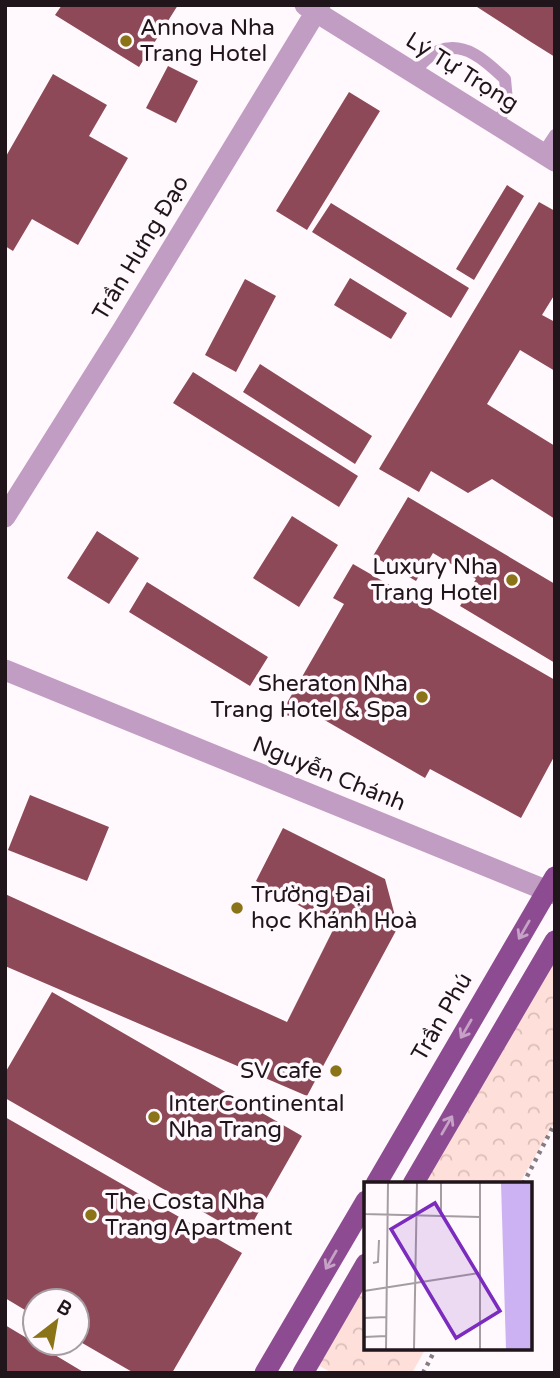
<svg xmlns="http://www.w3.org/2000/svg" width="560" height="1378" font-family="'Varela Round',sans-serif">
	<defs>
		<pattern id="forest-crowns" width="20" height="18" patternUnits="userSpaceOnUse" patternTransform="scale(1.75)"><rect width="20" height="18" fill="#ffdfd9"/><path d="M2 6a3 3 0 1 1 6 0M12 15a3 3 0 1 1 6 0" fill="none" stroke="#dabeba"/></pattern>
	</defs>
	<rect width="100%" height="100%" fill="#fff8fc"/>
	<!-- forest -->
	<path fill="url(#forest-crowns)" d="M555 954V1122L519 1184H419Z
		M366 1280V1348H426L412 1373H332L318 1365Z"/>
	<!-- building -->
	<path fill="#8d4957" d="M62 5H178L139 67 55 15Z
		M474 5H555V57L531 42Z
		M168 66 198 81 176 123 146 108Z
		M53 74 107 105 89 136 128 158 78 245 32 219 13 251 5 246V158Z
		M349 92 380 111 307 230 276 211Z
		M507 185 524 196 474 280 456 269Z
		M539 202 555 211V294L542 315 555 322V371L520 350 487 404 555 446V519L492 479 468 493 431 471 419 492 379 469Z
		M331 203 469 288 451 318 312 232Z
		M350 278 407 313 391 339 334 305Z
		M245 279 276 296 236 372 205 355Z
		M260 364 372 436 355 464 243 392Z
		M193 372 358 476 339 507 173 403Z
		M408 497 555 584V663L460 606 476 579 433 553 416 581 373 556Z
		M292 516 338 545 299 607 253 578Z
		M97 531 139 558 109 604 67 578Z
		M353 564 555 680V755L521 818 430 769 425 778 321 718 280 715 344 604 333 598Z
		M147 582 268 657 250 686 129 612Z
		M30 795 109 827 87 881 8 850Z
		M283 828 385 879 398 927 307 1096 5 966V894L287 1022 335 926 256 881Z
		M52 992 302 1136 245 1236 5 1098V1073Z
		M5 1117 242 1253 172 1373H134L77 1340V1301H35V1316L5 1298Z
		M5 1325 85 1373H5Z"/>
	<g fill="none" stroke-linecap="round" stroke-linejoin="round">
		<!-- path -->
		<path stroke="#857d81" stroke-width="4.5" stroke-dasharray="3.5 5" stroke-linecap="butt" d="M523 1184 555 1123
			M423 1373 436 1348"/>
		<!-- service -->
		<path stroke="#c19cc3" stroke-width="12" d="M413 72C421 65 429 55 438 51 465 40 487 62 505 79L507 101 498 126
			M543 153 555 135"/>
		<!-- tertiary -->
		<path stroke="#c19cc3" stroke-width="21" d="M305 5 555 161
			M5 517 123 329 320 5
			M5 670 555 894"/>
		<!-- primary -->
		<path stroke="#8d4c92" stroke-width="21" d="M376 1184 555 877
			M413 1184 555 941
			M265 1373 366 1201
			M303 1373 366 1264"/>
	</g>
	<!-- one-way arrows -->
	<defs><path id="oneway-shaft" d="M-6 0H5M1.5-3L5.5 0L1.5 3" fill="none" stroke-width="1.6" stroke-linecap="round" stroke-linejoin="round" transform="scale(1.75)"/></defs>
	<g stroke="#c6a2c7">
		<use href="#oneway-shaft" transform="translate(524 930) rotate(120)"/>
		<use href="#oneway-shaft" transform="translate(466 1029) rotate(120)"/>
		<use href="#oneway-shaft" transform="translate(447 1125) rotate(-60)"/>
		<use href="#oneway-shaft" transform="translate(331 1260) rotate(120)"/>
	</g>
	<!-- markers -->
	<g fill="#8b7317" stroke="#fff8fc" stroke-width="2.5">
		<circle cx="126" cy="41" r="7"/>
		<circle cx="512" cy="580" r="7"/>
		<circle cx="422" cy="697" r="7"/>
		<circle cx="237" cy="908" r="7"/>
		<circle cx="336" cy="1071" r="7"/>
		<circle cx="154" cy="1117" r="7"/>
		<circle cx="91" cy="1215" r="7"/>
	</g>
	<g text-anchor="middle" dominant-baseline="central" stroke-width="7" stroke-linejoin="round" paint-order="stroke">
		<!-- poi labels -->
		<g font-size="23" fill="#1f151a" stroke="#fff8fc" text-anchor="start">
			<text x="140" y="28">Annova Nha<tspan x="140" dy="26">Trang Hotel</tspan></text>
			<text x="498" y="567" text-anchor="end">Luxury Nha<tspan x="498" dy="26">Trang Hotel</tspan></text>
			<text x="408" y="684" text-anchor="end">Sheraton Nha<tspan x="408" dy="26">Trang Hotel &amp; Spa</tspan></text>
			<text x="251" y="895">Trường Đại<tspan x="251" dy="26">học Khánh Hoà</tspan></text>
			<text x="322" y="1071" text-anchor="end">SV cafe</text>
			<text x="168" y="1104">InterContinental<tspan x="168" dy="26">Nha Trang</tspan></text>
			<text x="105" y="1202">The Costa Nha<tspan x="105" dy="26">Trang Apartment</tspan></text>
		</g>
		<!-- street labels -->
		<g font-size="23" fill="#1f151a" stroke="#fff8fc">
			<text transform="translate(462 72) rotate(32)">Lý Tự Trọng</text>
			<text transform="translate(141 248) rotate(-59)">Trần Hưng Đạo</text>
			<text transform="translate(329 774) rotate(22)">Nguyễn Chánh</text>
			<text transform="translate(442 1017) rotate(-60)">Trần Phú</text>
		</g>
	</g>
	<!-- overview -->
	<g transform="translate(364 1182)">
		<rect width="168" height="168" fill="#fff8fc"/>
		<path d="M137 1H168V167H142Z" fill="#ccb2f2"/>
		<path fill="none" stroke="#a59da2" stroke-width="2" d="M0 32 116 35M0 32 1 1M77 34V1M9 81 14 80 15 58M0 109 115 91M0 136 23 135M0 155 22 154M22 167 24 1M50 167 53 1M116 167V1"/>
		<path fill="#7b2cbf" fill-opacity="0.15" stroke="#7b2cbf" stroke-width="3.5" d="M71 21 136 129 92 156 27 47Z"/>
		<rect width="168" height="168" fill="none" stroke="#1f151a" stroke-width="3.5"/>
	</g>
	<!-- border -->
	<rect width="560" height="1378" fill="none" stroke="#1f151a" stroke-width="14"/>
	<!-- north arrow -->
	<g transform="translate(56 1322) rotate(31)"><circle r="33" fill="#fff8fc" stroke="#a59da2" stroke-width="2"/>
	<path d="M0-5L12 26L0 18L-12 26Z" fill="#8b7317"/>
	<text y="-10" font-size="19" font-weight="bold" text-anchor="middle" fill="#1f151a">B</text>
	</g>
</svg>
